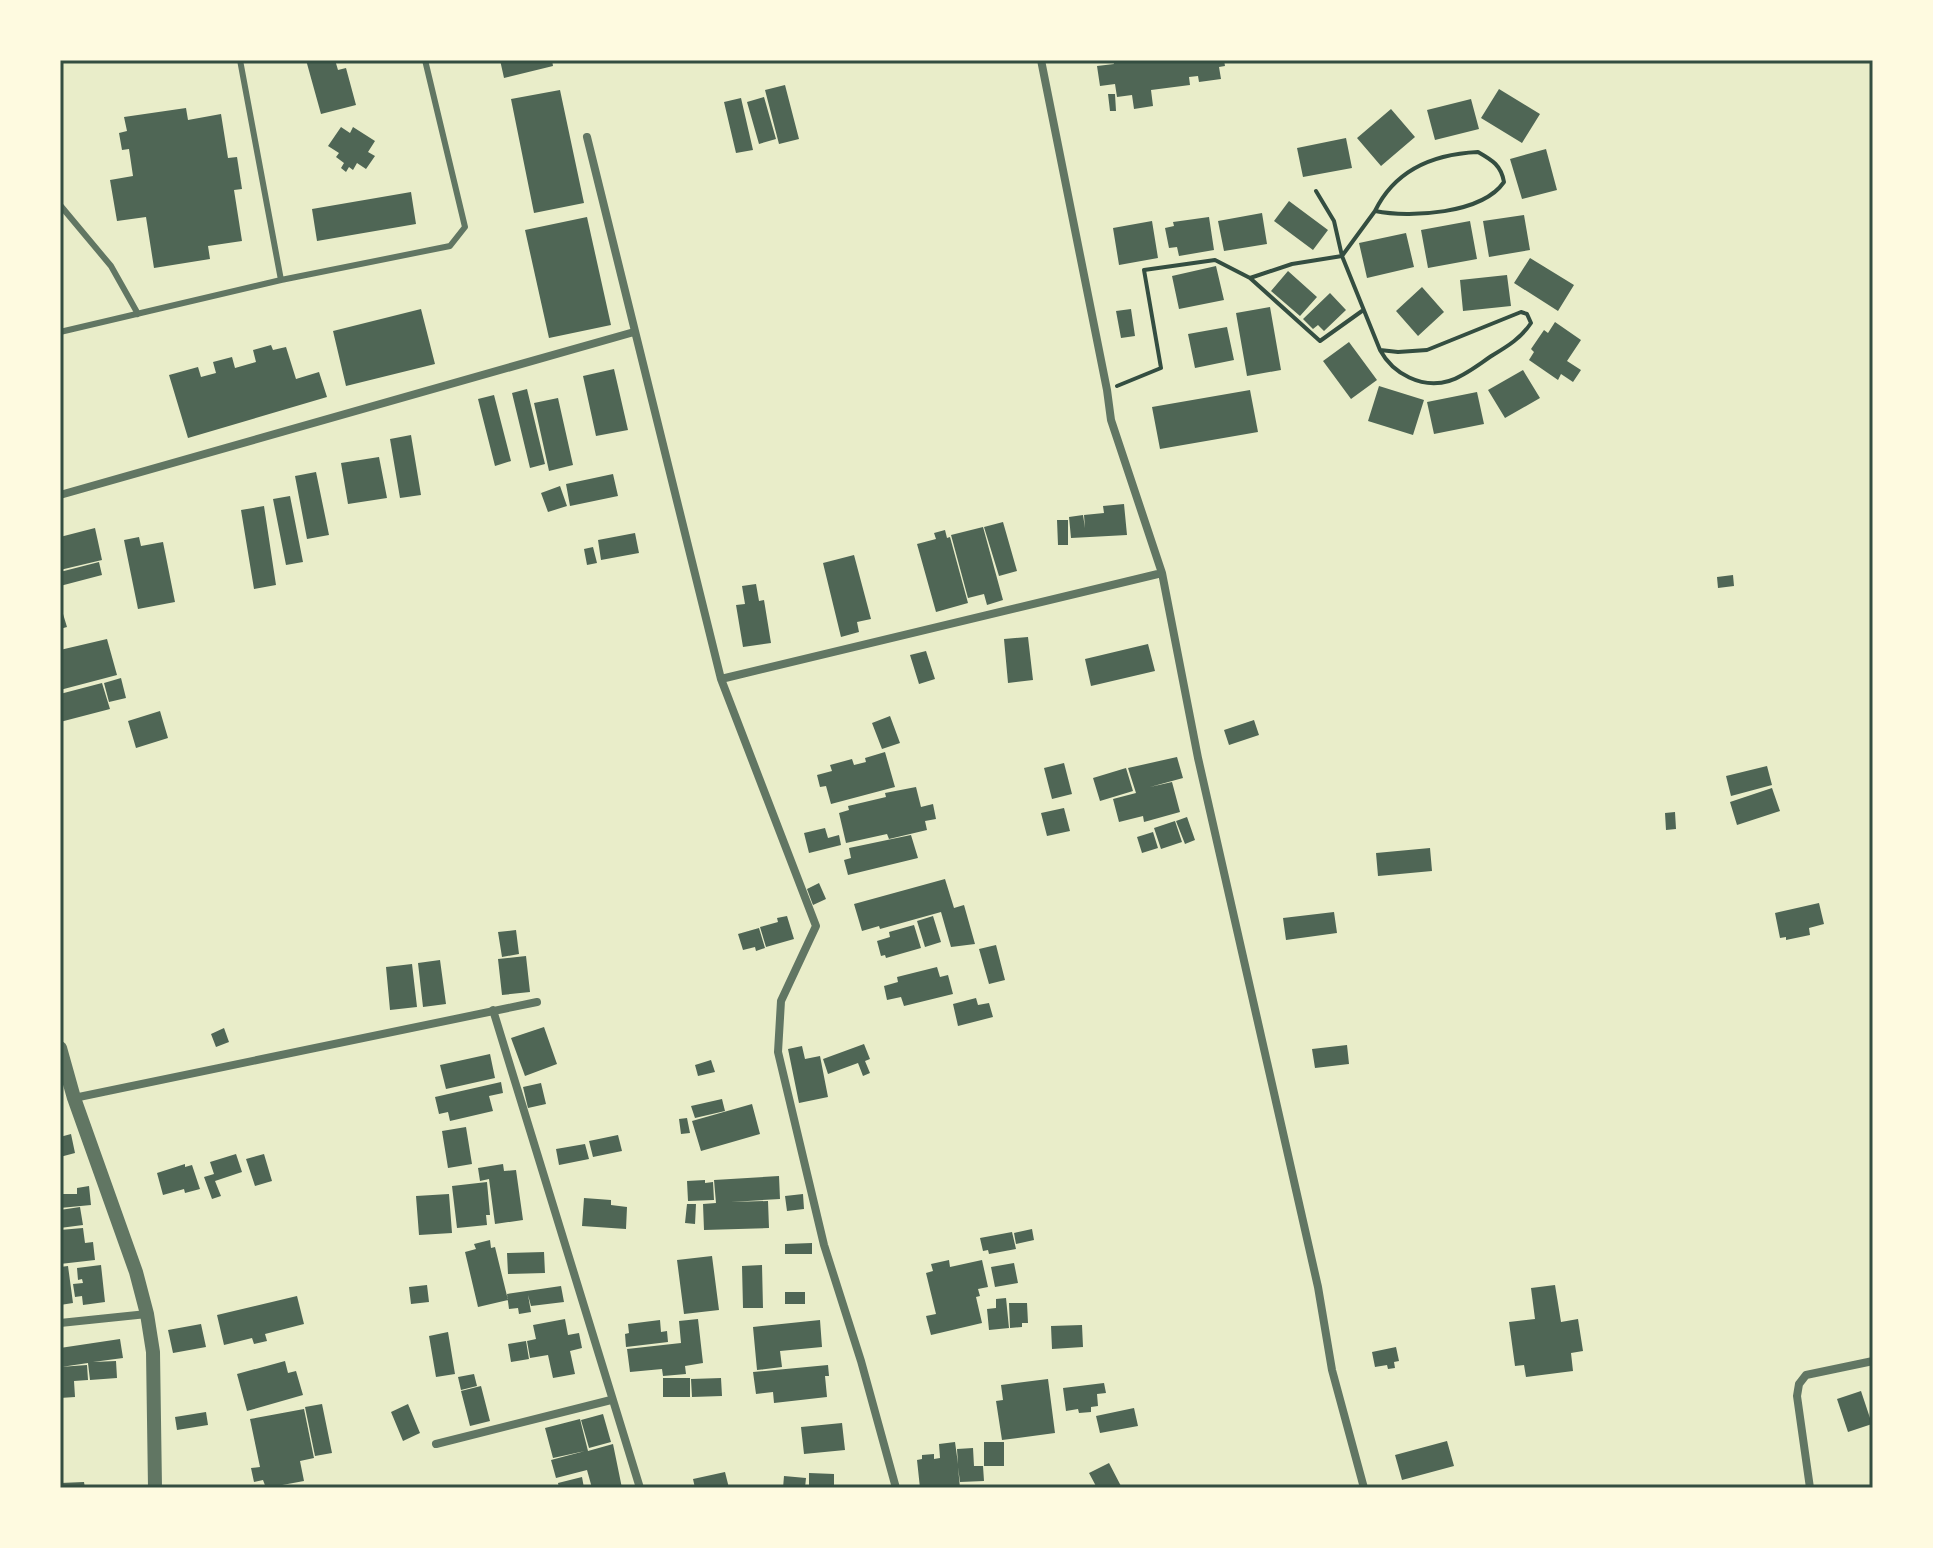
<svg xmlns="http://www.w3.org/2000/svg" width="1933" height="1548" font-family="Helvetica,sans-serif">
	<rect width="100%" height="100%" fill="#e9edc9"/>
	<!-- building -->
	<path fill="#4f6655" d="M306 60H335L338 70 346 68 356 105 321 114Z
		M500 60H552L553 66 504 78Z
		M1113 60H1224L1225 66 1219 67 1221 79 1199 82 1198 76 1189 77 1190 85 1151 90 1153 106 1134 109 1132 95 1117 97 1115 84 1100 86 1097 66 1114 64Z
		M785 85 799 139 779 144 765 90Z
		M1499 89 1540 114 1522 143 1481 118Z
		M560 90 584 203 534 213 511 99Z
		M1108 94H1115L1116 111H1110Z
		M764 97 776 139 759 144 747 102Z
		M741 98 753 150 736 153 724 102Z
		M1471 99 1479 129 1435 140 1427 110Z
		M186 108 188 120 221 114 228 158 237 157 242 189 234 190 242 241 208 246 210 259 154 268 146 217 117 221 110 180 133 176 129 149 122 150 119 133 127 131 124 117Z
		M1391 109 1415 137 1381 166 1357 138Z
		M341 127 350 133 353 127 375 141 368 152 375 156 366 169 357 163 353 170 349 167 346 172 341 168 344 163 336 157 339 153 328 146Z
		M1346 138 1352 168 1303 177 1297 148Z
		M1546 149 1557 190 1522 199 1510 159Z
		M411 192 416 224 317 241 312 209Z
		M1289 201 1328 230 1313 250 1274 221Z
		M1262 213 1267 244 1224 251 1218 221Z
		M1524 215 1530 250 1489 257 1483 221Z
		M587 217 611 325 549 338 525 230Z
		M1209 217 1214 250 1179 256 1177 247 1169 248 1165 228 1174 226 1173 222Z
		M1152 221 1158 258 1119 265 1113 228Z
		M1470 221 1477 259 1428 268 1421 230Z
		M1406 233 1414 267 1367 278 1359 243Z
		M1530 258 1574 285 1558 311 1514 283Z
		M1216 266 1224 300 1179 309 1172 276Z
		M1288 271 1317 297 1300 316 1271 291Z
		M1507 275 1511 306 1463 311 1460 280Z
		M1422 287 1444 312 1418 336 1396 311Z
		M1330 293 1346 310 1324 331 1318 325 1313 329 1303 319Z
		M1270 307 1281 370 1247 376 1236 313Z
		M421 309 435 364 346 386 333 331Z
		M1131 309 1135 336 1121 338 1116 311Z
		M1555 322 1581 340 1567 361 1581 370 1573 382 1561 374 1558 380 1529 360 1534 352 1531 349 1544 330 1548 333Z
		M1227 327 1234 360 1195 368 1188 334Z
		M1349 342 1377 380 1351 399 1323 361Z
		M271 345 273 350 286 347 296 379 319 372 327 397 188 438 169 375 198 367 201 377 216 373 213 362 232 357 235 368 256 362 253 350Z
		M614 369 628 430 596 436 583 376Z
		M1523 370 1540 398 1505 418 1488 390Z
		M1379 386 1424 400 1413 435 1368 421Z
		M527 389 545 464 530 468 512 393Z
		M1250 390 1258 432 1160 449 1152 407Z
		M1477 392 1484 424 1434 434 1427 402Z
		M494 395 511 461 495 466 478 399Z
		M558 398 573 465 549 471 534 403Z
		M411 435 421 495 400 498 390 439Z
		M379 457 387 498 348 504 341 463Z
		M316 472 329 535 307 539 295 476Z
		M613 474 618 496 570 506 566 484Z
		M560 486 567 506 548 512 541 493Z
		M290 496 303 562 286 565 273 499Z
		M1124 504 1127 535 1071 538 1069 517 1083 515 1085 528 1084 515 1104 513 1103 506Z
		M264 506 276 585 254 589 241 510Z
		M1057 520H1068V545H1058Z
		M1003 522 1017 571 999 576 984 527Z
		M983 527 1003 600 987 605 984 594 968 598 951 535Z
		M95 528 102 560 60 570V537Z
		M945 530 947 538 950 537 968 603 936 612 917 544 936 539 934 533Z
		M635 533 639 553 601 560 598 540Z
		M139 537 141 546 163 542 175 602 138 609 124 540Z
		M593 547 597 563 587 565 584 549Z
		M854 555 871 619 857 622 859 632 841 637 823 563Z
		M99 562 102 575 60 586V572Z
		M1733 575 1734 586 1718 588 1717 577Z
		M756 584 759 601 764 600 771 643 743 647 736 605 745 604 742 586Z
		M60 604 67 627 60 629Z
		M1028 637 1033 680 1008 683 1004 639Z
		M107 639 117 675 60 690V650Z
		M1148 644 1155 671 1091 686 1085 659Z
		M926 651 935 679 919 684 910 655Z
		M121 678 126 698 109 702 104 683Z
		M102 683 110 709 60 722V694Z
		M160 711 168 738 136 748 128 721Z
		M890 716 900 743 882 749 872 723Z
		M1254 720 1259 735 1229 745 1224 730Z
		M885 752 895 787 831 804 826 786 820 787 817 775 832 771 830 765 852 759 854 765 866 762 865 758Z
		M1177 757 1183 778 1150 787 1172 782 1180 812 1144 822 1143 816 1119 822 1113 799 1136 793 1128 768Z
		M1064 763 1072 794 1052 799 1044 768Z
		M1767 766 1772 785 1731 796 1726 776Z
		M1126 768 1133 791 1100 801 1093 778Z
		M916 787 921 807 933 804 936 819 925 821 927 830 889 839 887 834 846 843 839 813 849 810 848 806 886 797 885 793Z
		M1772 788 1780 811 1737 825 1730 802Z
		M1064 808 1070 831 1047 836 1041 813Z
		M1675 812 1676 829 1666 830 1665 813Z
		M1187 817 1195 840 1185 844 1176 821Z
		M1175 821 1182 842 1161 849 1154 828Z
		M825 828 828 838 839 835 841 845 809 853 804 833Z
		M1153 832 1158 848 1142 853 1137 837Z
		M911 835 918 858 848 875 844 860 851 858 849 848Z
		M1430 848 1432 871 1378 876 1376 853Z
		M945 879 954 908 964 905 975 944 951 947 941 912 880 929 879 926 862 931 854 904Z
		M819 883 826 899 813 905 807 889Z
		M1819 903 1824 924 1809 928 1810 935 1786 940V937L1780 938 1775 913Z
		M1334 912 1337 933 1286 940 1283 918Z
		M787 916 794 939 766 947 760 927 778 922 777 918Z
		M933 916 941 942 925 947 917 921Z
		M914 925 921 948 886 958 885 955 881 956 877 941 890 937 889 932Z
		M759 928 765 948 756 951 755 947 743 950 738 934Z
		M516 930 519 954 502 957 498 932Z
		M996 945 1005 980 989 984 979 949Z
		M526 956 530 992 502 995 498 959Z
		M440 960 446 1004 423 1007 418 963Z
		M412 964 417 1007 390 1010 386 967Z
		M937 967 940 977 948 975 953 994 904 1006 901 997 887 1000 884 986 898 982 897 977Z
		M976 998 978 1005 989 1003 993 1017 958 1026 953 1004Z
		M544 1027 557 1064 525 1076 511 1038Z
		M224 1028 229 1042 216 1047 211 1034Z
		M864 1044 870 1059 865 1061 870 1073 863 1076 858 1063 828 1074 823 1059Z
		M1347 1045 1349 1064 1315 1068 1312 1049Z
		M802 1046 805 1059 820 1056 828 1097 799 1103 788 1049Z
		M490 1054 495 1078 446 1089 440 1065Z
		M711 1060 715 1072 698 1076 695 1065Z
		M501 1082 503 1093 489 1096 493 1111 450 1121 448 1112 439 1114 435 1097Z
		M541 1083 546 1104 528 1108 523 1087Z
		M722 1099 725 1111 695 1118 691 1106Z
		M752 1104 760 1134 701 1151 692 1121Z
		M687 1118 690 1133 681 1134 679 1119Z
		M466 1127 472 1164 448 1168 442 1131Z
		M71 1134 75 1153 60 1157V1137Z
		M618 1135 622 1151 593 1157 589 1141Z
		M585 1144 589 1159 559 1165 556 1149Z
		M236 1154 242 1172 215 1181 221 1196 212 1199 204 1177 214 1174 210 1162Z
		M264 1154 272 1181 255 1186 246 1159Z
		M185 1164V1167L192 1165 200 1189 185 1193 184 1189 163 1195 157 1173Z
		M503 1164 504 1171 516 1170 523 1220 495 1224 489 1179 480 1181 478 1168Z
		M779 1176 780 1199 731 1202 768 1201 769 1228 704 1230 703 1204 716 1203 714 1180Z
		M705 1180V1183L713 1182 714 1200 688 1201 687 1181Z
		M487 1182 490 1215H486L487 1225 457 1228 452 1186Z
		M89 1186 91 1205 60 1208V1194H77V1188Z
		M449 1194 452 1233 419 1235 416 1196Z
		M803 1194 804 1209 787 1211 785 1196Z
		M584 1198 611 1200V1205L627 1207 626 1229 582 1226Z
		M687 1204H696L695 1224 685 1223Z
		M80 1207 83 1225 60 1228V1210Z
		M83 1228 85 1243 93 1242 95 1260 60 1264V1230Z
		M1032 1229 1034 1240 1016 1244 1014 1233Z
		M1012 1232 1016 1249 989 1254 988 1250 983 1251 980 1238Z
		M490 1240 491 1248 495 1247 508 1300 478 1307 465 1252 476 1249 474 1244Z
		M812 1243V1254H785V1244Z
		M544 1252 545 1273 508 1274 507 1253Z
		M712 1256 719 1310 684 1314 677 1260Z
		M949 1260 950 1267 982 1260 988 1287 978 1289 980 1296 976 1297 982 1323 931 1335 926 1316 936 1314 926 1273 933 1271 931 1264Z
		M1014 1263 1018 1283 995 1287 991 1267Z
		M101 1265 105 1302 83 1305 82 1296 75 1297 73 1284 83 1283 82 1279 78 1280 77 1268Z
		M762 1265 763 1308H743L742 1266Z
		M68 1266 73 1303 60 1305V1267Z
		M427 1285 429 1302 411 1304 409 1287Z
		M1555 1285 1561 1322 1578 1319 1583 1351 1571 1353 1573 1371 1526 1377 1524 1365 1515 1366 1509 1322 1535 1319 1531 1288Z
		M561 1286 564 1302 531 1306 528 1295 531 1312 519 1314 518 1308 509 1309 507 1294Z
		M785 1292H805V1304H785Z
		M297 1296 304 1324 265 1334 267 1341 254 1344 252 1338 224 1345 217 1315Z
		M1006 1298 1009 1328 989 1330 987 1309 996 1308V1299Z
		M1009 1303H1027L1028 1323H1022V1327L1010 1328Z
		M565 1319 568 1335 579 1333 582 1348 570 1351 575 1374 553 1378 548 1355 530 1358 527 1341 536 1339 533 1325Z
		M698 1319 703 1363 685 1366 686 1374 663 1376 662 1369 630 1372 627 1349 681 1343 679 1321Z
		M660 1320 661 1332 667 1331 668 1342 626 1347 625 1334 629 1333 628 1324Z
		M820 1320 822 1347 780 1351 782 1367 757 1370 753 1327Z
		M201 1324 206 1347 173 1353 168 1330Z
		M1082 1325 1083 1347 1052 1349 1051 1326Z
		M448 1332 455 1374 436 1377 429 1336Z
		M120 1339 123 1358 93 1362 116 1361 117 1378 90 1380 88 1363 61 1367 60 1348Z
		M526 1341 529 1359 511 1362 508 1344Z
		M1396 1347 1399 1361 1394 1362 1395 1368 1388 1369 1387 1365 1375 1367 1372 1352Z
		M285 1361 288 1373 296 1371 303 1395 247 1411 237 1374Z
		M87 1365 88 1380 74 1381 75 1397 60 1398V1367Z
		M828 1365 829 1376H825L827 1397 774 1403 773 1392 756 1394 753 1372Z
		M474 1374 477 1386 461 1390 458 1377Z
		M663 1378H690V1397H663Z
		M721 1378 722 1396 692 1397 691 1379Z
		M1048 1379 1055 1433 1002 1440 996 1401 1003 1400 1001 1385Z
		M1104 1383 1106 1393 1097 1394 1098 1406 1091 1407V1412L1079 1413 1078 1409 1066 1411 1063 1388Z
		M481 1386 490 1421 470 1426 461 1391Z
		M1861 1391 1872 1424 1848 1432 1837 1399Z
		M322 1404 332 1453 315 1456 305 1407Z
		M408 1404 420 1433 403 1441 391 1412Z
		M1134 1408 1138 1426 1100 1433 1096 1416Z
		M304 1409 314 1458 300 1461 304 1481 266 1488 263 1480 254 1482 251 1468 260 1467 250 1419Z
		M206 1412 208 1425 177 1430 175 1417Z
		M603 1414 611 1442 589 1448 581 1420Z
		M580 1419 588 1451 613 1444 622 1488H592L587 1470 556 1478 551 1460 585 1451 553 1458 545 1428Z
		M842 1423 845 1450 804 1454 801 1427Z
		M1447 1441 1454 1466 1402 1480 1395 1455Z
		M955 1442 958 1464 957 1449 973 1448 974 1466H983L984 1481 960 1482 958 1467 960 1488H920L917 1460 922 1459V1455L934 1454V1459L940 1458 939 1444Z
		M984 1442H1004V1466H984Z
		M1109 1463 1122 1488H1097L1089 1473Z
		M725 1472 729 1488H695L693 1479Z
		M809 1473 834 1474V1488H809Z
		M784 1476 806 1478 805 1488H783Z
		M582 1477 584 1488H559L558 1483Z
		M84 1482 85 1488H60V1483Z"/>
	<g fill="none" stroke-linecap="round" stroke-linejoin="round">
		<!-- path -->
		<path stroke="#344e41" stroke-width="4" d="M1478 152C1492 160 1501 165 1504 182 1482 214 1410 218 1375 211 1395 170 1434 154 1478 152Z
			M1316 191 1334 221 1342 256 1380 350
			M1250 278 1320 341 1362 311
			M1521 312 1527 314 1531 323C1521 338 1508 346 1493 355 1479 364 1465 376 1449 381 1422 389 1393 374 1380 350L1398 352 1427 350Z
			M1117 386 1161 368 1144 270 1215 260 1250 278 1292 264 1342 256 1375 211"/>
		<!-- service -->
		<path stroke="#617663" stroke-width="6" d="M240 60 281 280
			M60 205 111 266 138 314
			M60 332 281 280 450 246 465 227 425 60"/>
		<!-- minor -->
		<path stroke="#617663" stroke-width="8" d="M1041 60 1107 390 1111 420 1162 573 1198 758 1318 1287 1332 1370 1364 1488
			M587 137 721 679 816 926 781 1001 778 1052 824 1245 861 1361 896 1488
			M60 495 634 332
			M721 679 1162 573
			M493 1010 640 1488
			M74 1098 537 1002
			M60 1323 147 1314
			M436 1444 611 1400
			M1810 1488 1797 1396 1799 1384 1806 1375 1873 1361"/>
		<!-- tertiary -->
		<path stroke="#617663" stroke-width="14" d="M60 1048 74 1098 136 1272 147 1314 153 1352 155 1488"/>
	</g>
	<!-- border -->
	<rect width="1933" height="1548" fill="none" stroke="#fefae0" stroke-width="124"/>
	<rect x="62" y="62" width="1809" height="1424" fill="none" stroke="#344e41" stroke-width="3"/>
</svg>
